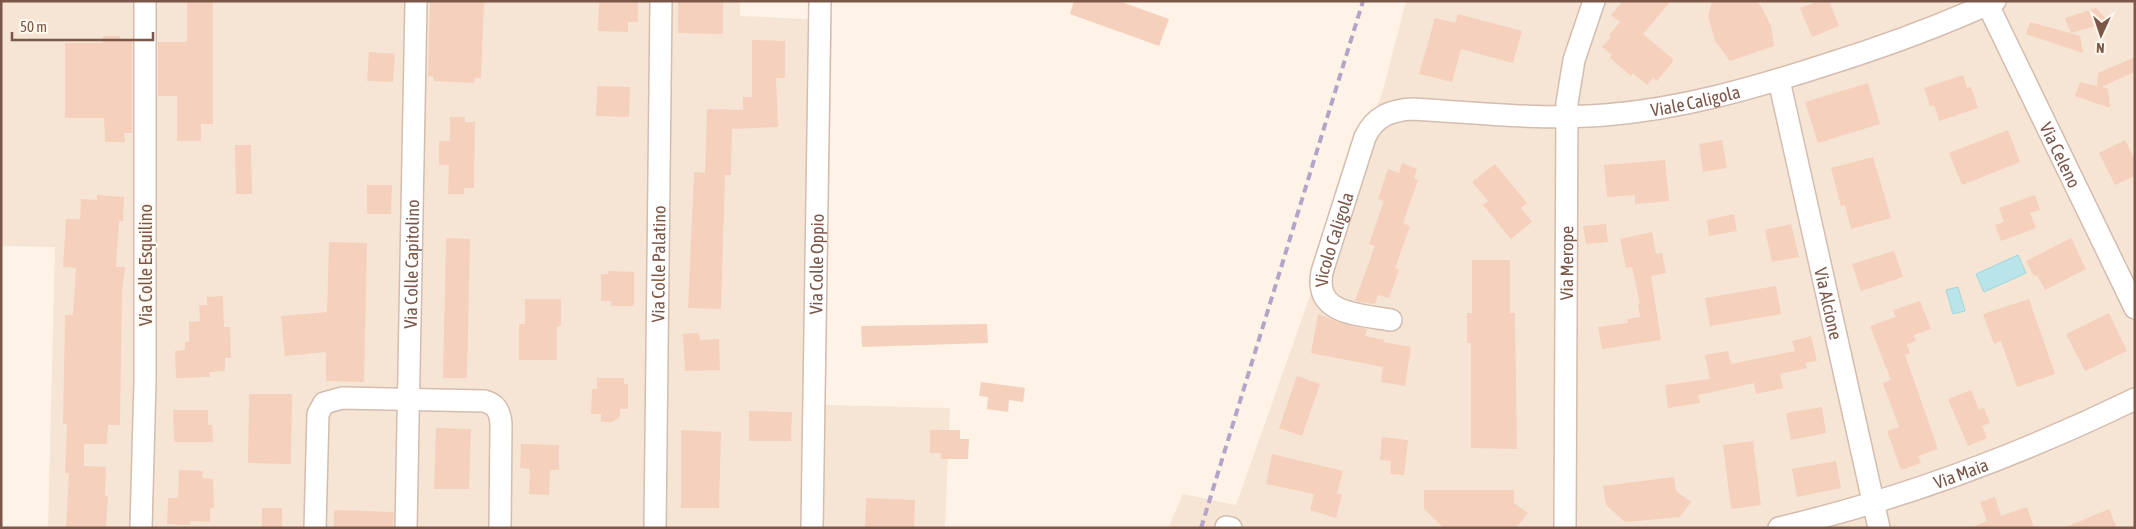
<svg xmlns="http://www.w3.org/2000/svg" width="2136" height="529" font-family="'Asap Condensed',sans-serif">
	<rect width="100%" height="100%" fill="#fef3e6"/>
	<!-- residential -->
	<path fill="#f6e5d4" d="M1 1H740V16L832 20 826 405 950 408 945 528H48L55 247 1 246Z
		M1406 1H2135V528H1168L1183 494 1236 505 1383 90Z"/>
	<!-- water -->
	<path fill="#b9e5ea" stroke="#9ed6dc" d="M2018 255 2026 273 1984 292 1976 274Z
		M1958 287 1965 311 1953 314 1946 290Z"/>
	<!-- building -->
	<path fill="#f5d0bc" d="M187 1H213V124H201V141H177V96H158V42H187Z
		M430 1H484L481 78H475L474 83 434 81V77L428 76Z
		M599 1H638V22H628V32L598 31Z
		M678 1H723V34L678 33Z
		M1074 1H1119L1169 19 1159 46 1070 14Z
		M1623 1H1671L1643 34 1674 60 1657 81 1653 78 1647 85 1633 73 1631 76 1610 58 1612 55 1602 47 1611 37 1609 35 1620 22 1611 15Z
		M1712 1H1756L1761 6 1771 26 1774 46 1730 61 1715 41 1708 16Z
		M1818 1H1829L1839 26 1812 37 1800 8Z
		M2096 8 2109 22 2071 33 2065 18Z
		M1458 14 1522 31 1513 63 1461 49 1452 82 1419 74 1435 18 1455 23Z
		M2030 22 2080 36 2083 53 2026 34Z
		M103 36H120V40L132 41V133H124L125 142H105L104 118H65V43H103Z
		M752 40 785 41V78H776L778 127 732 129 731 175H725L721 309 688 308 694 172 705 173 707 109 743 110V97H752Z
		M369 52 395 54 393 82 367 81Z
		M2135 57V72L2101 87 2108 88 2110 108 2075 96 2080 82 2097 86 2098 73Z
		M1963 75 1967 88 1971 87 1978 108 1939 121 1934 105 1930 106 1924 88Z
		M1868 83 1880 124 1818 143 1805 102Z
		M597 86 630 87 629 117 596 116Z
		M450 117H465V122H475L474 188H464V194H448L449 165H439V141H450Z
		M2008 130 2020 162 1962 185 1949 153Z
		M1722 140 1727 168 1703 172 1699 144Z
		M2125 140 2135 160V176L2115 185 2099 153Z
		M235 145H251L252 194H236Z
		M1873 157 1891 218 1851 229 1845 205 1841 206 1831 168Z
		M1665 160 1669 201 1635 204V195L1607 197 1604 165Z
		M1402 163 1417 169 1414 178 1418 180 1403 223 1410 226 1395 268 1399 270 1389 298 1378 295 1375 304 1355 301 1375 246 1369 244 1384 201 1378 199 1388 169 1399 173Z
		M1495 164 1527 203 1521 208 1532 222 1511 239 1483 205 1488 201 1472 182Z
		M367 185H392L391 214H367Z
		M97 195 124 197 123 221H119L116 267H125L122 293 120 425H108L107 444H84V466L106 467 105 496H108L106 528H66L69 473H65L67 424H63L65 315H73L76 268 63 267 66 219H80L81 199 97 200Z
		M2035 195 2040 210 2030 213 2036 228 2001 241 1995 225 2004 222 1999 208Z
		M1734 214 1737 231 1709 236 1707 220Z
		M1606 224 1608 242 1586 244 1583 226Z
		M1791 224 1799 257 1772 262 1765 230Z
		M1652 232 1656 254 1662 253 1666 273 1651 276 1661 340 1602 349 1598 327 1628 323 1627 319 1640 317 1638 304H1640L1632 267 1626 268 1620 239Z
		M446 238 470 239 467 378H443Z
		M2071 238 2086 269 2045 290 2037 275 2034 276 2026 261Z
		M329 242 367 243 364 382 326 381V352L285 356 281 316 327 312Z
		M1894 251 1903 277 1861 291 1852 264Z
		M1472 260H1510V313H1515L1517 449 1471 448V343H1467V313H1472Z
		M608 271 634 272V306H611V301H601V274H608Z
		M1776 286 1781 314 1710 326 1705 298Z
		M223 296 224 327H230L231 358H225V371L210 372V377L176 378 175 351 185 350V342H189V322L200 321 199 305H207V297Z
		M525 299H561V326H557V360H519V324H525Z
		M2029 299 2055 374 2017 387 2001 341 1994 344 1983 314Z
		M1920 301 1931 329 1914 335 1916 341 1907 344 1910 353 1905 355 1938 449 1918 456 1921 463 1901 470 1887 431 1899 427 1883 383 1891 380 1870 326 1896 317 1893 310Z
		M2109 313 2127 351 2085 371 2066 334Z
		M1318 314 1338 322 1367 329 1365 336 1384 340 1383 342 1411 347 1405 386 1381 382 1383 367 1311 353Z
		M987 324 988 343 862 347 861 326Z
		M699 333 700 340 719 339 720 370 685 371 683 334Z
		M1811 336 1817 361 1805 363 1807 368 1780 374 1783 388 1756 394 1754 383 1698 395 1700 403 1668 408 1665 385 1710 379 1705 355 1728 351 1731 364 1795 351 1792 341Z
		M1297 376 1320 384 1302 436 1279 428Z
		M597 378H624V384H628V409H620V417L612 422H601V414H591L592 389H597Z
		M981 382 1025 388 1023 402 1009 400 1008 412 987 409 988 397 979 396Z
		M1971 390 1979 410 1984 408 1990 423 1982 426 1987 438 1968 446 1948 399Z
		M249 394H292L291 464 248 463Z
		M1822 407 1826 433 1791 440 1786 413Z
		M173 410H208V425H212L213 442H174Z
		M749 411 792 412 791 441H749Z
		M436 428 471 429 469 489H434Z
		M681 430 721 432 719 508H681Z
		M930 430H960V439H969L968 459H941V453H930Z
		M1382 437 1408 440 1404 475 1390 474 1391 461 1380 460Z
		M1753 441 1761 505 1731 509 1723 445Z
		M521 444 559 445V470H550L549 495 529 494 530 469 520 468Z
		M1272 454 1343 471 1337 493 1342 495 1336 518 1310 510 1314 494 1266 484Z
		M1836 461 1841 488 1797 497 1792 469Z
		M179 470 203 471 202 478 213 479 214 508H210V522L190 521V525L167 524 168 498H178Z
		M1674 477 1676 491 1691 502 1680 517 1625 522 1606 505 1603 486Z
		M1424 490H1514V503L1528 513 1517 527 1444 528 1424 509Z
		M1995 497 2001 516 2027 507 2034 528H1975V526L1987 521 1980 502Z
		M866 498 915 500 914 528H865Z
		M262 508H282V528H262Z
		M2109 509 2117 528H2066V527Z
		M334 510 394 512 393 528H334Z"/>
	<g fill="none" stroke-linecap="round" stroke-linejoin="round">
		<!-- minor casing -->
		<g stroke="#d4bcae" stroke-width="24">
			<g id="minor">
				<path id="s1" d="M1986 1 2135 308"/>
				<path id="s2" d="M1779 80 1879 528"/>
				<path id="s3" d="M1391 320C1360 314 1314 316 1322 272L1365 137C1375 116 1391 110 1413 109 1477 113 1541 120 1605 115 1681 109 1754 88 1825 65 1883 47 1940 26 1995 1"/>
				<path d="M1226 527 1231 528"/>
				<path d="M141 528 145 381V1"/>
				<path d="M315 528 318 414 324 403 342 398 484 401C496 404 500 411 501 424L500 528"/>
				<path id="s4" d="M406 528 416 1"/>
				<path id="s5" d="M655 528 661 1"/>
				<path id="s6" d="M812 528 820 1"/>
				<path id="s7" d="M1565 528 1567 103 1574 60 1594 1"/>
				<path id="s8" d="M1779 528C1902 499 2022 454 2135 399"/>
			</g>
		</g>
		<!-- minor -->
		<use href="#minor" stroke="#fff" stroke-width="21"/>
		<!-- rail -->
		<path stroke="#b5a3c9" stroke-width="4" stroke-dasharray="8 5" stroke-linecap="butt" d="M1201 528 1363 1"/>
	</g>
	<g text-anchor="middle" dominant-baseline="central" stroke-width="4" stroke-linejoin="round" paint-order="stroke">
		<!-- street labels -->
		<g font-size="18" fill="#7a5748" stroke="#fff8ee">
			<text stroke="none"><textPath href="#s3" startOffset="582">Viale Caligola</textPath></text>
			<text stroke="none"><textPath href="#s1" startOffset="171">Via Celeno</textPath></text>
			<text stroke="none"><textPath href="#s3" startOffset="132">Vicolo Caligola</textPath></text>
			<text stroke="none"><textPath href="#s7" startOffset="265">Via Merope</textPath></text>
			<text stroke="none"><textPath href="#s5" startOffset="264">Via Colle Palatino</textPath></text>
			<text stroke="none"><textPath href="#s6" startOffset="264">Via Colle Oppio</textPath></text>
			<text transform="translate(145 265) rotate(-90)">Via Colle Esquilino</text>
			<text stroke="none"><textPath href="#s4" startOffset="264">Via Colle Capitolino</textPath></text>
			<text stroke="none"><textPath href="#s2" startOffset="229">Via Alcione</textPath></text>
			<text stroke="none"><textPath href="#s8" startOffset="190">Via Maia</textPath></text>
		</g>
	</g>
	<!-- border -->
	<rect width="2136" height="529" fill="none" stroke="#7a5748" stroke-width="5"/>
	<!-- north arrow -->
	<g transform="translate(2101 35) rotate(183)" stroke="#fff8ee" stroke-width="4" paint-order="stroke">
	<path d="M0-4L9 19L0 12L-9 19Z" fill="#7a5748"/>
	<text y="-8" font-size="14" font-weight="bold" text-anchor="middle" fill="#7a5748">N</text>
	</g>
	<!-- scale -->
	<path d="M12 32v8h141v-8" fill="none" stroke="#7a5748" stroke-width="2.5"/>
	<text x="20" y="32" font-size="15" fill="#7a5748" stroke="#fff8ee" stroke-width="4" paint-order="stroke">50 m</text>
</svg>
